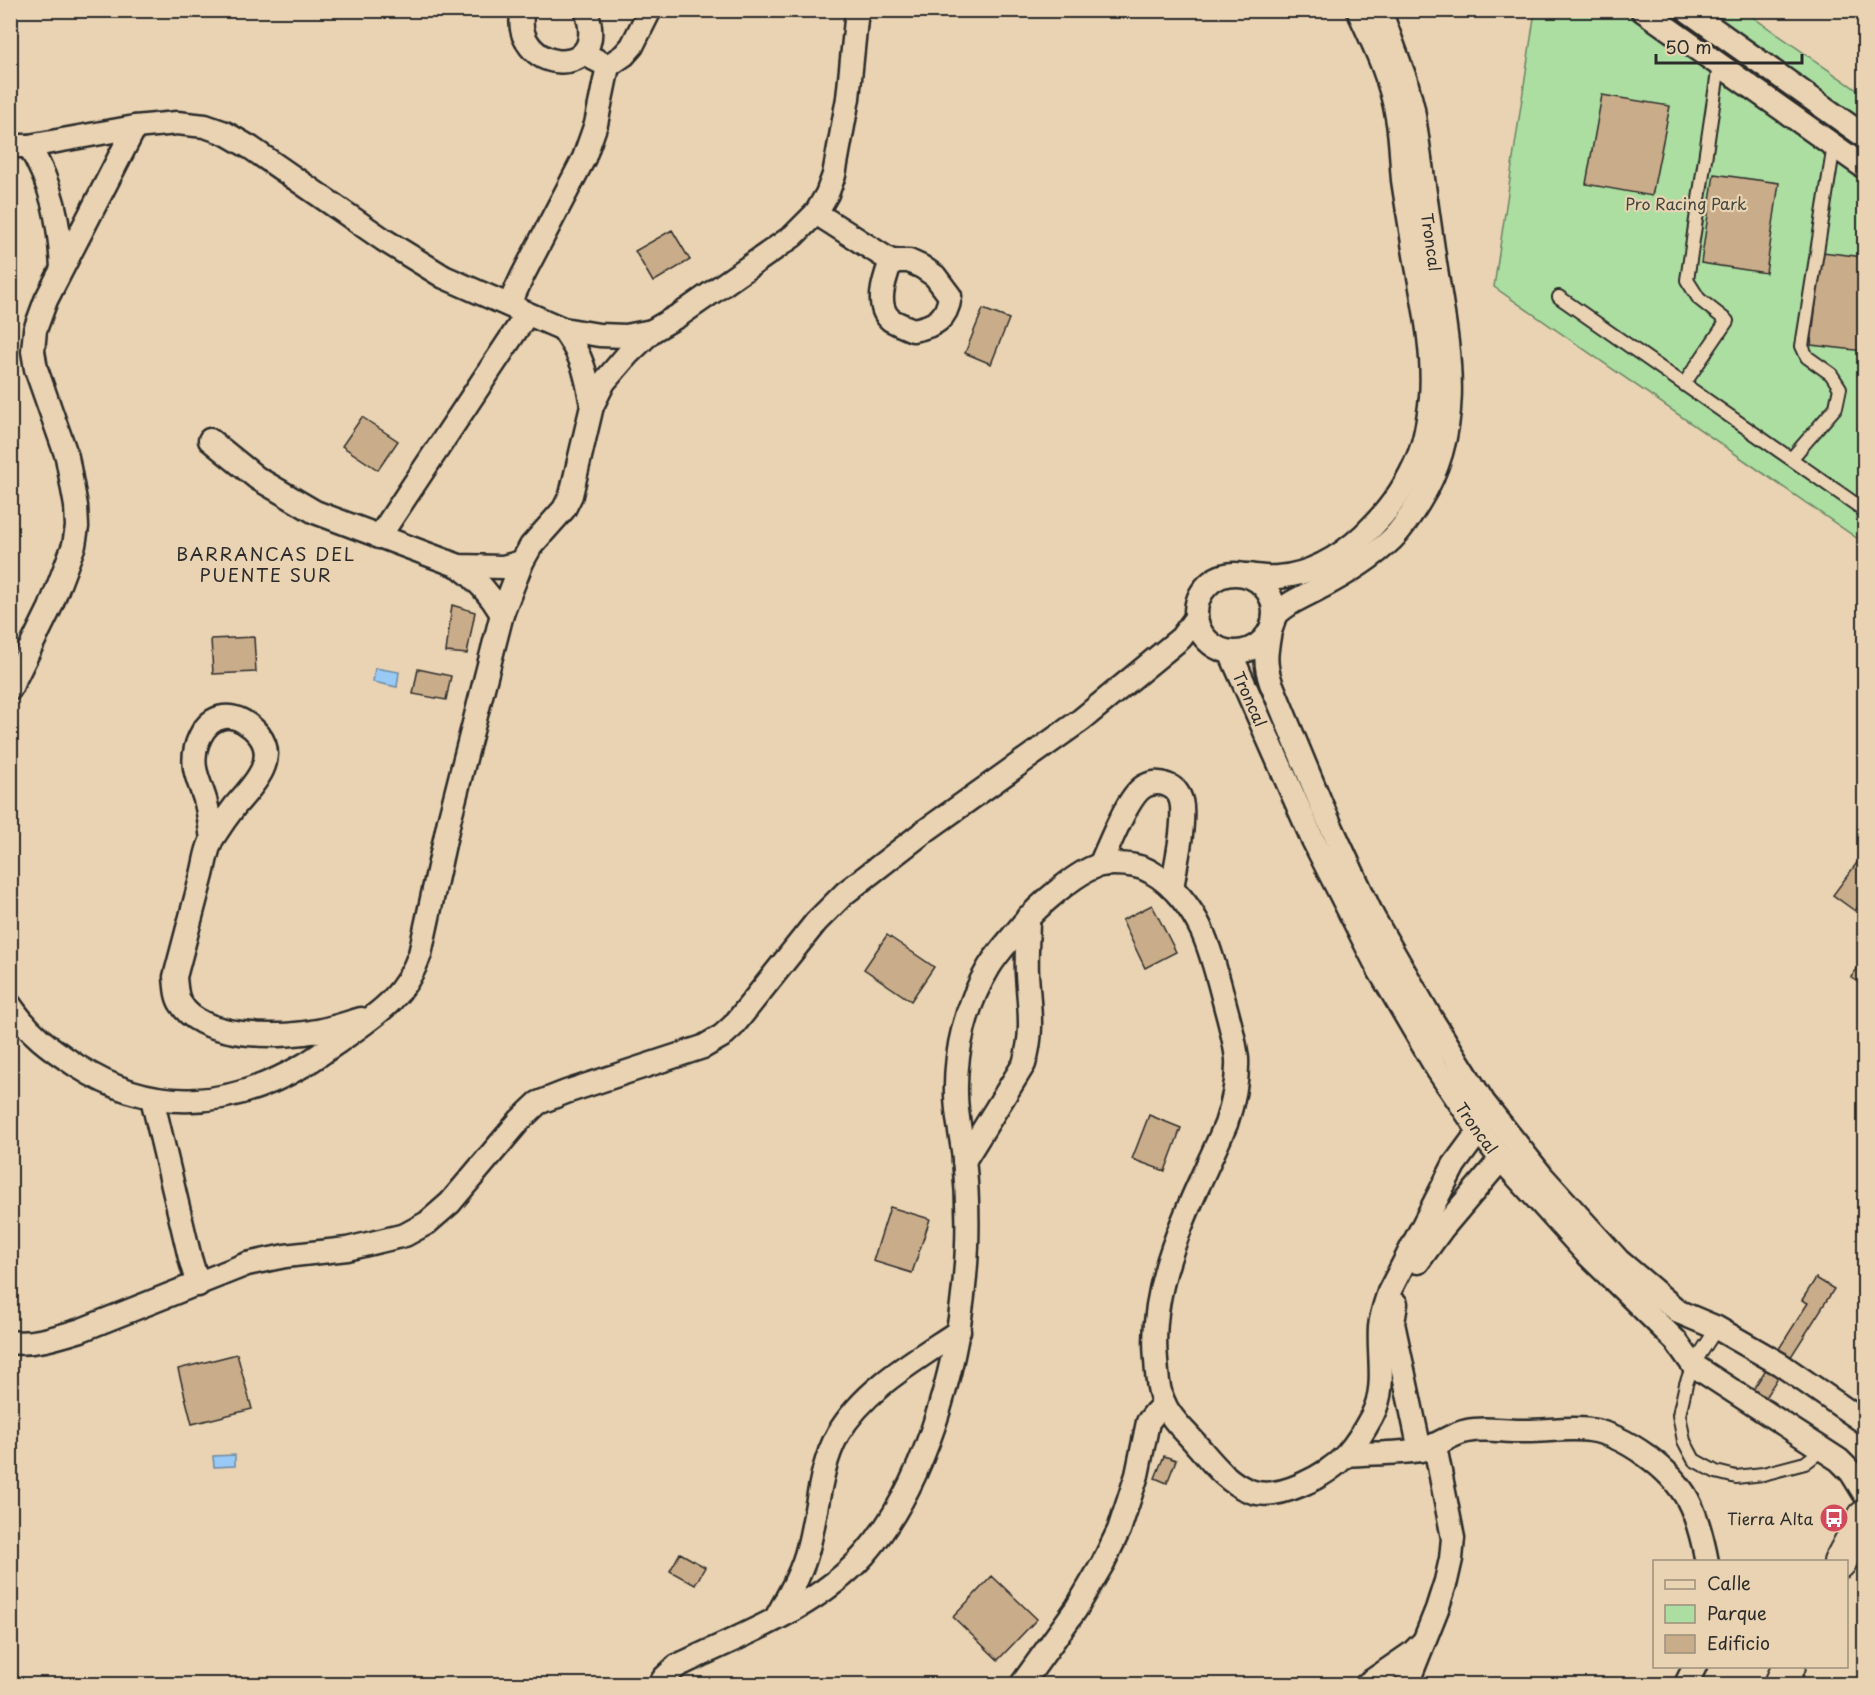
<svg xmlns="http://www.w3.org/2000/svg" width="1875" height="1695" font-family="'Playpen Sans',sans-serif">
	<rect width="100%" height="100%" fill="#e9d3b2"/>
	<filter id="ink" filterUnits="userSpaceOnUse"><feTurbulence type="fractalNoise" baseFrequency=".0167" numOctaves="2"/><feDisplacementMap in="SourceGraphic" scale="12" xChannelSelector="R" yChannelSelector="G"/><feConvolveMatrix kernelMatrix="1 2 1 2 8 2 1 2 1" color-interpolation-filters="sRGB"/></filter>
	<g filter="url(#ink)">
		<!-- green -->
		<path fill="#abdea0" stroke="#6b8466" stroke-width="1.5" d="M1535 11H1744L1864 95V543L1494 287Z"/>
		<!-- water -->
		<path fill="#99c9f5" stroke="#6d8aa4" stroke-width="1.5" d="M375 668 399 672 397 687 373 682Z
			M235 1455V1466L214 1467 213 1456Z"/>
		<!-- building -->
		<path fill="#c9ac89" stroke="#2b2b2b" stroke-width="1.5" d="M1602 95 1670 106 1652 196 1586 184Z
			M1714 174 1779 183 1766 273 1701 263Z
			M672 230 690 260 653 282 635 251Z
			M1822 252 1864 257V351L1811 345Z
			M983 309 1009 319 991 364 965 353Z
			M362 417 398 441 378 470 342 446Z
			M452 605 475 612 467 654 446 652Z
			M254 637 256 672 213 674 211 639Z
			M418 669 451 676 446 700 413 694Z
			M1862 856 1864 859V898L1855 911 1833 895Z
			M1152 905 1176 952 1145 968 1122 920Z
			M887 935 934 967 911 1001 864 969Z
			M1864 959V987L1851 977Z
			M1149 1115 1181 1128 1165 1171 1132 1159Z
			M890 1207 930 1219 912 1273 873 1261Z
			M1816 1278 1834 1289 1754 1415 1742 1407 1808 1303 1802 1300Z
			M237 1354 252 1409 192 1424 178 1369Z
			M1164 1456 1176 1460 1167 1483 1155 1478Z
			M680 1553 705 1567 695 1585 670 1571Z
			M992 1576 1037 1619 998 1660 953 1617Z"/>
		<g fill="none" stroke-linecap="round" stroke-linejoin="round">
			<!-- lane casing -->
			<g stroke="#2b2b2b" stroke-width="16">
				<path id="lane" d="M1559 297 1864 510
					M1684 384 1727 321 1699 299 1687 280 1719 65
					M1791 459 1836 407 1840 388 1831 374 1807 357 1802 346 1834 145
					M1717 1328 1693 1365 1686 1384 1679 1415 1684 1441 1694 1460 1716 1472 1736 1477 1763 1474 1805 1463 1822 1450"/>
			</g>
			<!-- street casing -->
			<g stroke="#2b2b2b" stroke-width="27">
				<g id="street">
					<path d="M523 10C508 71 612 86 586 10"/>
					<path d="M1642 10 1864 167"/>
					<path d="M1687 10 1864 136"/>
					<path d="M594 59 608 66 624 55 632 46 650 10"/>
					<path d="M10 146H29L135 127 177 123 205 126 225 133 251 148 384 240 444 277 563 329 599 335 626 336 652 331"/>
					<path d="M29 146C53 187 59 220 62 267"/>
					<path d="M816 213 891 261H909L922 267 935 276 950 296C947 319 935 326 913 330 906 327 898 324 891 320 874 306 885 278 891 261"/>
					<path d="M509 305 523 275 584 158 596 124 608 66"/>
					<path d="M563 329C583 358 586 372 592 406"/>
					<path d="M210 440 257 478 315 512 459 566 503 567 522 562"/>
					<path d="M379 537 527 314"/>
					<path d="M459 566C478 580 490 594 502 614"/>
					<circle cx="1235" cy="613" r="39"/>
					<path d="M1247 575C1257 576 1268 578 1278 577 1341 572 1397 510 1419 455 1426 438 1429 415 1431 397 1435 346 1421 293 1413 243 1410 222 1406 201 1403 180 1401 159 1401 138 1397 117 1391 79 1374 45 1358 10"/>
					<path d="M1274 616C1290 602 1298 599 1316 590 1343 576 1370 560 1392 539 1402 529 1411 515 1419 502 1467 425 1448 347 1435 263 1428 212 1420 160 1413 109L1406 81 1380 10"/>
					<path d="M1270 631C1266 652 1264 663 1271 683L1324 811 1373 917 1432 1020 1484 1103 1542 1176 1618 1260 1679 1312 1717 1328 1780 1364 1864 1422"/>
					<path id="s1" d="M1230 652 1312 838 1379 970 1437 1069 1479 1131 1501 1159 1587 1254 1676 1341 1693 1365 1839 1460 1851 1472 1864 1493"/>
					<path d="M10 689 50 608 74 545 77 527 76 506 67 457 36 369 33 351 35 330 46 300 135 127"/>
					<path d="M212 839C210 827 209 815 206 803 203 791 197 780 195 768 192 749 202 720 224 717 237 715 251 725 259 735 279 761 251 787 235 806 228 815 221 825 214 836 207 846 205 863 202 875 193 909 184 943 175 977 176 986 176 997 181 1004 201 1038 277 1038 311 1032 328 1030 344 1024 361 1019"/>
					<path d="M1100 865C1109 846 1128 794 1145 786 1153 782 1160 782 1167 785 1176 788 1181 796 1182 806 1184 831 1176 863 1172 888"/>
					<path d="M10 1005C30 1034 48 1047 77 1066 153 1115 228 1109 304 1065 316 1058 327 1049 338 1042 376 1015 404 999 420 954L449 821 502 614 522 562 531 546 564 509 571 495 592 406 604 382 628 354 652 331 681 314 793 236 816 213 827 194 834 175 848 98 857 10"/>
					<path d="M152 1098 190 1258 198 1285"/>
					<path d="M964 1161 1024 1064C1034 1032 1029 1007 1027 974 1026 956 1028 936 1028 917"/>
					<path d="M1418 1262 1442 1229 1501 1159"/>
					<path d="M1396 1304 1393 1323 1420 1450"/>
					<path d="M10 1342C34 1345 58 1337 81 1330L247 1264 285 1256 347 1249 405 1235 427 1223 450 1203 520 1120 538 1103 566 1092 703 1047 722 1036 733 1026 816 922 845 893 925 831 1081 720 1181 638 1195 619"/>
					<path d="M1347 1455C1371 1453 1396 1454 1420 1450 1437 1447 1450 1434 1467 1431 1486 1427 1506 1432 1526 1431 1548 1431 1569 1427 1590 1430 1625 1435 1671 1469 1688 1500 1698 1519 1703 1541 1707 1562"/>
					<path d="M776 1618C788 1596 802 1573 808 1548 818 1511 819 1468 838 1434 865 1388 916 1360 959 1331"/>
					<path d="M660 1684 664 1678 677 1666C739 1636 817 1608 864 1555 931 1479 963 1345 967 1246 968 1218 967 1187 964 1159 962 1138 956 1116 956 1094 955 1050 966 1005 989 967 998 952 1011 939 1022 925 1037 907 1077 871 1100 865 1101 865 1111 864 1113 864 1126 864 1140 865 1151 872 1173 884 1192 909 1202 931 1212 953 1218 978 1224 1001 1229 1020 1235 1040 1237 1059 1238 1082 1233 1103 1226 1124 1194 1198 1148 1278 1156 1360 1157 1375 1158 1392 1165 1405 1171 1419 1186 1432 1196 1444 1211 1461 1227 1483 1250 1491 1278 1502 1328 1475 1347 1454 1357 1443 1365 1429 1372 1416 1387 1388 1378 1357 1380 1327 1381 1315 1385 1304 1389 1292L1454 1165 1479 1131"/>
					<path d="M1022 1684 1076 1609 1103 1563 1119 1530 1137 1475 1148 1422 1155 1413 1164 1404"/>
					<path d="M1367 1684 1412 1653 1421 1644"/>
					<path d="M1407 1684 1437 1609 1446 1581 1451 1559 1453 1538 1435 1446"/>
					<path d="M1686 1684 1695 1666"/>
				</g>
			</g>
			<!-- secondary casing -->
			<g stroke="#2b2b2b" stroke-width="36">
				<path id="secondary" d="M1840 1562 1864 1517
					M1781 1684 1789 1666"/>
			</g>
			<!-- lane -->
			<use href="#lane" stroke="#e9d3b2" stroke-width="12"/>
			<!-- street -->
			<use href="#street" stroke="#e9d3b2" stroke-width="22"/>
			<!-- secondary -->
			<use href="#secondary" stroke="#e9d3b2" stroke-width="32"/>
		</g>
	</g>
	<!-- icons -->
	<defs>
		<g id="bus-disc" transform="scale(1.5)"><circle r="9.5" fill="#d1495b" stroke="#e9d3b2"/><path d="M-5-6H5V4H4V6H2V4H-2V6H-4V4H-5ZM-3.5-4V0h7V-4ZM-3.5 1.2v1.5H-2V1.2ZM2 1.2v1.5H3.5V1.2Z" fill="#fff"/></g>
	</defs>
	<g fill-rule="evenodd">
		<use href="#bus-disc" x="1834" y="1518"/>
	</g>
	<g text-anchor="middle" dominant-baseline="central" stroke-width="4.5" stroke-linejoin="round" paint-order="stroke">
		<!-- park labels -->
		<g font-size="16" fill="#3e463d" stroke="#e9d3b2">
			<text x="1686" y="203">Pro Racing Park</text>
		</g>
		<!-- street labels -->
		<g font-size="16" fill="#2b2b2b" stroke="#e9d3b2">
			<text transform="translate(1432 242) rotate(82)">Troncal</text>
			<text stroke="none"><textPath href="#s1" startOffset="51">Troncal</textPath></text>
			<text stroke="none"><textPath href="#s1" startOffset="537">Troncal</textPath></text>
		</g>
		<!-- poi labels -->
		<g font-size="16" fill="#2b2b2b" stroke="#e9d3b2" text-anchor="end">
			<text x="1813" y="1518">Tierra Alta</text>
		</g>
		<!-- neighbourhood labels -->
		<g font-size="18" letter-spacing="1.5" fill="#2b2b2b" stroke="#e9d3b2">
			<text x="266" y="553">BARRANCAS DEL<tspan x="266" dy="21">PUENTE SUR</tspan></text>
		</g>
	</g>
	<!-- margin -->
	<rect width="1875" height="1695" fill="none" stroke="#e9d3b2" stroke-width="36"/>
	<rect x="18" y="18" width="1839" height="1659" fill="none" stroke="#2b2b2b" stroke-width="2" filter="url(#ink)"/>
	<!-- legend -->
	<rect x="1653" y="1560" width="195" height="108" fill="#e9d3b2" stroke="#9d907c" stroke-width="1.5"/>
	<rect x="1665" y="1580" width="30" height="9" fill="#e9d3b2" stroke="#9d907c" stroke-width="1.5"/>
	<text x="1707" y="1590" font-size="18" fill="#2b2b2b">Calle</text>
	<rect x="1665" y="1605" width="30" height="18" fill="#abdea0" stroke="#9d907c" stroke-width="1.5"/>
	<text x="1707" y="1620" font-size="18" fill="#2b2b2b">Parque</text>
	<rect x="1665" y="1635" width="30" height="18" fill="#c9ac89" stroke="#9d907c" stroke-width="1.5"/>
	<text x="1707" y="1650" font-size="18" fill="#2b2b2b">Edificio</text>
	<!-- scale -->
	<path d="M1656 54v9h146v-9" fill="none" stroke="#2b2b2b" stroke-width="3"/>
	<text x="1665" y="54" font-size="18" fill="#2b2b2b" stroke="#e9d3b2" stroke-width="4.5" paint-order="stroke">50 m</text>
</svg>
